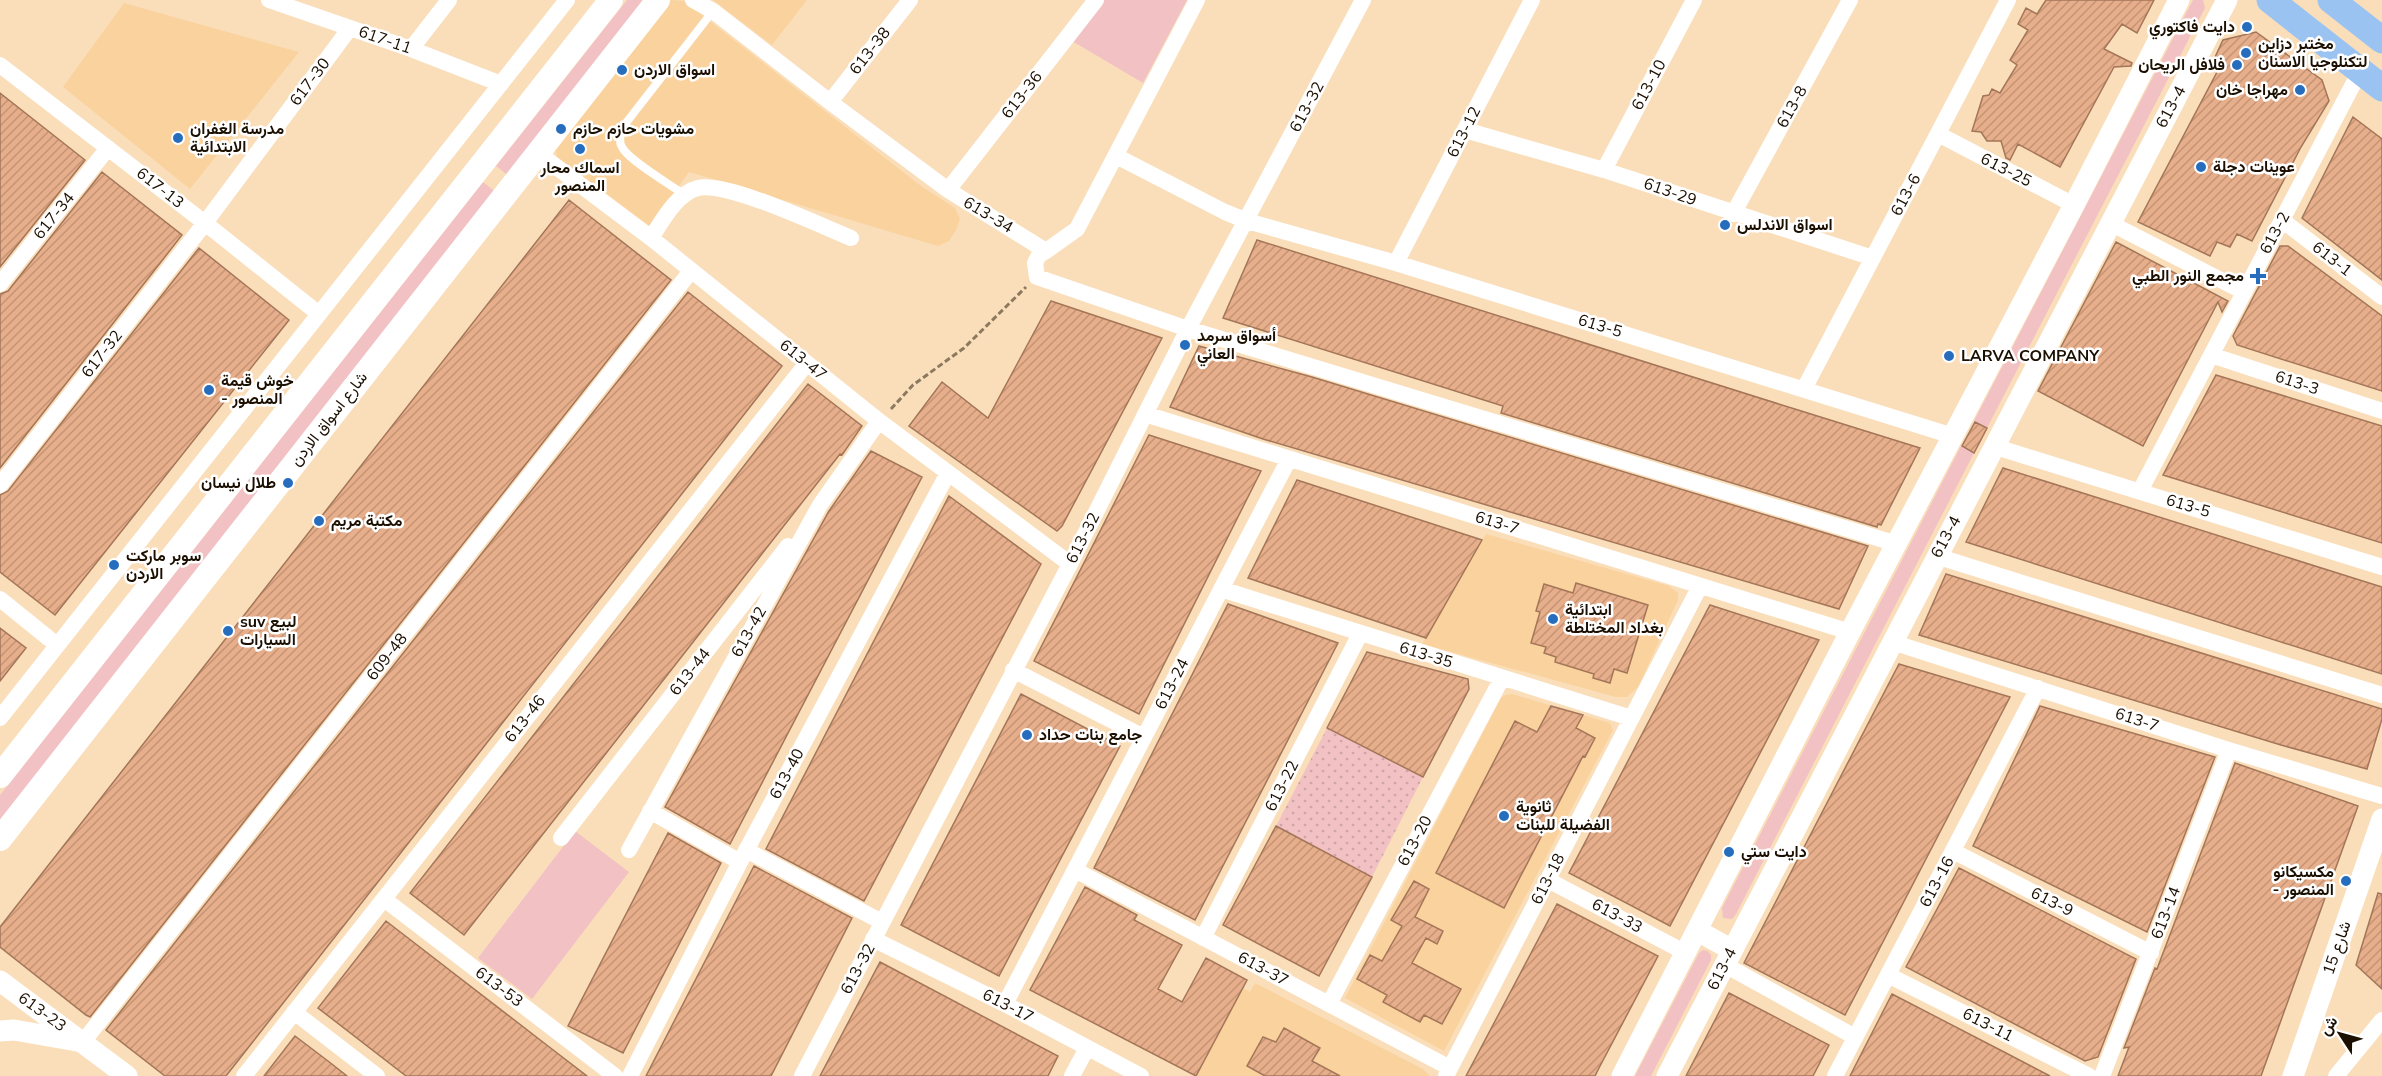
<svg xmlns="http://www.w3.org/2000/svg" width="2382" height="1076" font-family="'Nunito Sans',Vazirmatn,sans-serif">
	<defs>
		<pattern id="park-dots" width="8" height="8" patternUnits="userSpaceOnUse" patternTransform="scale(1.5)"><rect width="8" height="8" fill="#f2c1c4"/><path d="M2 2h.1M6 6h.1" fill="none" stroke="#cfa5a7" stroke-width="1.8" stroke-linecap="round"/></pattern>
		<pattern id="building-hatch" width="6" height="6" patternUnits="userSpaceOnUse" patternTransform="scale(1.5)"><rect width="6" height="6" fill="#e6ae8a"/><path d="M-1 1l2-2M0 6l6-6M5 7l2-2" fill="none" stroke="#c59475"/></pattern>
	</defs>
	<rect width="100%" height="100%" fill="#fadeba"/>
	<!-- built -->
	<path fill="#fad29d" d="M671 0 684 1 921 186 955 208 960 219 956 230 949 241 938 246 689 172 650 226 557 157 555 148 558 141Z
		M713 0H807L772 45Z
		M124 3 299 52 190 189 63 87Z
		M1486 534 1669 586 1678 593V600L1638 687 1627 697H1616L1422 644Z
		M1512 694 1610 723 1613 730 1444 1051 1345 998 1501 698 1505 695Z
		M1255 983 1423 1069 1430 1076H1196L1243 988 1250 992Z"/>
	<!-- grass -->
	<path fill="#f2c1c4" d="M627 0H649L510 177 496 166Z
		M1104 0H1187L1143 83 1072 41Z
		M2193 0H2203L2205 8 1987 428 1974 421Z
		M483 182 497 193 0 822V795Z
		M1961 446 1974 453 1736 914 1732 919 1723 918 1722 908Z
		M575 831 629 872 532 999 478 958Z
		M1703 950 1708 951 1711 955V960L1651 1076H1635L1699 953Z"/>
	<!-- park -->
	<path fill="url(#park-dots)" d="M1327 728 1423 777 1372 877 1276 826Z"/>
	<!-- building -->
	<path fill="url(#building-hatch)" stroke="#a47659" stroke-width="1.5" d="M2046 0H2154L2137 33 2122 24 2104 49 2132 63 2131 66 2114 67 2060 167 2018 144 2010 160 2006 158 2001 141H1987L1981 132 1972 131 1983 96 1989 95 1992 89 2000 93 2017 65 2010 60 2028 30 2018 24 2026 8 2037 14Z
		M2256 32 2322 80 2329 101 2301 147 2252 241 2237 234 2230 247 2217 242 2210 256 2138 222 2217 72 2210 68 2223 40Z
		M0 93 85 160 0 267Z
		M2353 117 2382 139V280L2302 218Z
		M102 172 182 235 0 468V294L8 291Z
		M569 200 671 280 90 1017 86 1015 0 947V927Z
		M1257 240 1798 410 1920 448 1881 525 1878 524 1877 527 1501 413 1503 406 1223 318Z
		M2116 242 2228 301 2222 312 2218 302 2143 446 2038 391Z
		M2280 246H2288L2382 316V391L2237 345 2233 336Z
		M199 248 289 320 55 615 0 572V495L8 491Z
		M688 292 782 366 226 1076H165L106 1030Z
		M1051 301 1162 338 1062 526 1057 531 909 426 942 382 988 418Z
		M1199 346 1312 377 1868 546 1839 609 1263 439 1170 407Z
		M2216 375 2382 426V543L2163 475Z
		M808 384 862 426 842 455 840 454 464 935 410 893Z
		M1975 422 1987 428 1974 453 1962 446Z
		M1149 435 1261 471 1139 714 1034 661Z
		M871 451 922 477 730 844 665 807 829 511Z
		M2003 468 2382 587V674L1966 542Z
		M1297 480 1482 540 1426 638 1248 578Z
		M949 496 1041 564 864 901 766 849Z
		M1946 574 2382 709V719L2367 769 2281 745 1919 635Z
		M1576 583 1648 605 1627 673 1614 669 1610 683 1593 678 1594 674 1555 662 1556 657 1544 653 1546 647 1531 643 1540 612 1536 611 1544 584 1573 593Z
		M1228 604 1338 643 1195 920 1094 868Z
		M1710 605 1819 640 1670 926 1569 873Z
		M0 628 26 648 0 681Z
		M1367 652 1468 679 1469 689 1423 777 1327 728Z
		M1899 664 2010 697 1845 1015 1744 963Z
		M1021 694 1120 746 999 976 901 925Z
		M1551 706 1583 715 1576 728 1595 738 1585 757 1583 756 1504 908 1436 873 1515 721 1537 732Z
		M2040 706 2215 757 2147 932 1973 846Z
		M2235 763 2358 806 2261 1076H2118L2129 1047 2124 1048 2155 968 2157 969Z
		M1276 826 1372 877 1319 976 1223 925Z
		M668 833 721 863 623 1053 568 1026Z
		M754 866 852 918 771 1076H646Z
		M1959 868 2136 959 2098 1057 2085 1061 1906 967Z
		M1414 881 1429 889 1415 917 1443 931 1437 944 1426 938 1412 963 1461 989 1442 1024 1424 1015 1420 1022 1383 1002 1387 995 1357 979 1370 955 1382 961 1402 926 1391 920Z
		M1085 887 1137 915 1134 920 1182 945 1158 989 1182 1002 1206 958 1247 980 1196 1076 1030 990Z
		M2378 893 2382 894V989L2356 965Z
		M1557 904 1658 956 1599 1068 1595 1076H1466Z
		M386 921 548 1046 587 1076H406L318 1008Z
		M880 962 1058 1056 1048 1076H820Z
		M1729 993 1829 1045 1813 1076H1686Z
		M1892 994 2006 1053 2050 1076H1850Z
		M1284 1028 1320 1048 1312 1061 1340 1076H1265L1247 1066 1263 1037 1276 1042Z
		M295 1036 328 1061 347 1076H264Z"/>
	<g fill="none" stroke-linecap="round" stroke-linejoin="round">
		<!-- path -->
		<path stroke="#8d795f" stroke-width="3" stroke-dasharray="6 3" stroke-linecap="butt" d="M891 409 913 385 964 348 1026 287"/>
		<!-- service -->
		<path stroke="#fff" stroke-width="8" d="M685 195C671 185 628 160 622 147 618 141 621 134 622 128L713 11"/>
		<!-- minor -->
		<path stroke="#fff" stroke-width="16" d="M269 0 411 49 501 84
			M693 0 713 11 830 102 948 190 1046 251 1077 229 1197 0
			M411 49 449 0
			M0 65 205 223 319 314
			M830 102 910 0
			M1465 130 1604 170 1873 258
			M1938 134 2074 205
			M538 153 651 238 879 421 1070 564
			M1116 156 1225 212 1247 221 1396 263 1953 436
			M1604 170 1694 0
			M948 190 1096 0
			M1733 214 1850 0
			M2282 220 2382 297
			M2110 223 2244 292
			M651 238C662 221 677 193 698 188 727 181 821 226 851 238
			M1046 251 1039 255 1035 263 1037 277 1188 329 1897 544
			M1396 263 1532 0
			M0 284 108 148
			M2211 355 2382 411
			M1804 389 2008 0
			M1145 414 1850 632
			M1993 446 2382 567
			M0 485 205 223 350 28
			M2140 491 2360 71
			M1936 556 2382 695
			M1221 589 1631 718
			M0 599 57 645
			M1892 642 2229 750 2382 796
			M1013 670 1144 737
			M0 718 567 0
			M650 811 740 862
			M561 838 788 546
			M629 850 820 505 879 421
			M746 850 882 922
			M1953 851 2151 953
			M1075 870 1450 1068
			M1548 880 1686 953
			M384 899 615 1076
			M1203 938 1360 634
			M873 939 1005 1004 1141 1076
			M1725 965 1855 1037
			M1888 975 2089 1076
			M1005 1004 1289 459
			M1329 1004 1502 678
			M294 1012 377 1076
			M83 1042 691 271
			M244 1076 807 363
			M630 1076 740 862 948 473
			M802 1076 1070 564 1188 329 1363 0
			M1072 1076 1087 1048
			M1446 1076 1700 586
			M1835 1076 2038 688
			M2102 1076 2229 750
			M2336 1076 2382 1020"/>
		<!-- tertiary -->
		<path stroke="#fff" stroke-width="21" d="M1698 931 1732 950
			M0 981 127 1076
			M0 1031 14 1030 77 1041
			M1622 1076 1850 632 2074 205 2179 0
			M1667 1076 2227 0
			M2293 1076 2382 819"/>
		<!-- secondary -->
		<path stroke="#fff" stroke-width="24" d="M0 776 611 0
			M0 839 658 0"/>
		<!-- primary -->
		<path stroke="#9bc3f2" stroke-width="27" d="M2270 0 2382 88
			M2331 0 2382 40"/>
	</g>
	<!-- markers -->
	<g fill="#266dbe" stroke="#fff" stroke-width="2">
		<circle cx="2247" cy="27" r="6"/>
		<circle cx="2246" cy="53" r="6"/>
		<circle cx="2237" cy="65" r="6"/>
		<circle cx="622" cy="70" r="6"/>
		<circle cx="2300" cy="90" r="6"/>
		<circle cx="561" cy="129" r="6"/>
		<circle cx="178" cy="138" r="6"/>
		<circle cx="580" cy="149" r="6"/>
		<circle cx="2201" cy="167" r="6"/>
		<circle cx="1725" cy="225" r="6"/>
		<path d="M2255 267h6v6h6v6h-6v6h-6v-6h-6v-6h6z"/>
		<circle cx="1185" cy="345" r="6"/>
		<circle cx="1949" cy="356" r="6"/>
		<circle cx="209" cy="390" r="6"/>
		<circle cx="288" cy="483" r="6"/>
		<circle cx="319" cy="521" r="6"/>
		<circle cx="114" cy="565" r="6"/>
		<circle cx="1553" cy="619" r="6"/>
		<circle cx="228" cy="631" r="6"/>
		<circle cx="1027" cy="735" r="6"/>
		<circle cx="1504" cy="816" r="6"/>
		<circle cx="1729" cy="852" r="6"/>
		<circle cx="2346" cy="881" r="6"/>
	</g>
	<g text-anchor="middle" dominant-baseline="central" stroke-width="5" stroke-linejoin="round" paint-order="stroke">
		<!-- poi labels -->
		<g font-size="16" font-weight="bold" fill="#1b0f01" stroke="#fff" text-anchor="start">
			<text x="2235" y="27" text-anchor="end">دايت فاكتوري</text>
			<text x="2258" y="44">مختبر دزاين<tspan x="2258" dy="18">لتكنلوجيا الاسنان</tspan></text>
			<text x="2225" y="65" text-anchor="end">فلافل الريحان</text>
			<text x="634" y="70">اسواق الاردن</text>
			<text x="2288" y="90" text-anchor="end">مهراجا خان</text>
			<text x="190" y="129">مدرسة الغفران<tspan x="190" dy="18">الابتدائية</tspan></text>
			<text x="573" y="129">مشويات حازم حازم</text>
			<text x="2213" y="167">عوينات دجلة</text>
			<text x="580" y="168" text-anchor="middle">اسماك محار<tspan x="580" dy="18">المنصور</tspan></text>
			<text x="1737" y="225">اسواق الاندلس</text>
			<text x="2244" y="276" text-anchor="end">مجمع النور الطبي</text>
			<text x="1197" y="336">أسواق سرمد<tspan x="1197" dy="18">العاني</tspan></text>
			<text x="1961" y="356">LARVA COMPANY</text>
			<text x="221" y="381">خوش قيمة<tspan x="221" dy="18">- المنصور</tspan></text>
			<text x="276" y="483" text-anchor="end">طلال نيسان</text>
			<text x="331" y="521">مكتبة مريم</text>
			<text x="126" y="556">سوبر ماركت<tspan x="126" dy="18">الاردن</tspan></text>
			<text x="1565" y="610">ابتدائية<tspan x="1565" dy="18">بغداد المختلطة</tspan></text>
			<text x="240" y="622">suv لبيع<tspan x="240" dy="18">السيارات</tspan></text>
			<text x="1039" y="735">جامع بنات حداد</text>
			<text x="1516" y="807">ثانوية<tspan x="1516" dy="18">الفضيلة للبنات</tspan></text>
			<text x="1741" y="852">دايت ستي</text>
			<text x="2334" y="872" text-anchor="end">مكسيكانو<tspan x="2334" dy="18">- المنصور</tspan></text>
		</g>
		<!-- street labels -->
		<g font-size="16" fill="#1b0f01" stroke="#fff">
			<text transform="translate(385 40) rotate(19)">617-11</text>
			<text transform="translate(870 51) rotate(-52)">613-38</text>
			<text transform="translate(310 82) rotate(-53)">617-30</text>
			<text transform="translate(1649 85) rotate(-62)">613-10</text>
			<text transform="translate(1022 95) rotate(-52)">613-36</text>
			<text transform="translate(1307 107) rotate(-62)">613-32</text>
			<text transform="translate(1792 107) rotate(-61)">613-8</text>
			<text transform="translate(2171 107) rotate(-62)">613-4</text>
			<text transform="translate(1464 132) rotate(-63)">613-12</text>
			<text transform="translate(2006 170) rotate(27)">613-25</text>
			<text transform="translate(160 188) rotate(38)">617-13</text>
			<text transform="translate(1670 192) rotate(19)">613-29</text>
			<text transform="translate(1906 195) rotate(-62)">613-6</text>
			<text transform="translate(988 215) rotate(31)">613-34</text>
			<text transform="translate(54 216) rotate(-51)">617-34</text>
			<text transform="translate(2275 233) rotate(-62)">613-2</text>
			<text transform="translate(2332 259) rotate(38)">613-1</text>
			<text transform="translate(1600 326) rotate(17)">613-5</text>
			<text transform="translate(102 354) rotate(-52)">617-32</text>
			<text transform="translate(803 360) rotate(39)">613-47</text>
			<text transform="translate(2297 383) rotate(18)">613-3</text>
			<text transform="translate(329 419) rotate(-52)">شارع اسواق الاردن</text>
			<text transform="translate(2188 506) rotate(17)">613-5</text>
			<text transform="translate(1497 523) rotate(17)">613-7</text>
			<text transform="translate(1946 537) rotate(-62)">613-4</text>
			<text transform="translate(1083 538) rotate(-63)">613-32</text>
			<text transform="translate(749 632) rotate(-61)">613-42</text>
			<text transform="translate(1426 655) rotate(17)">613-35</text>
			<text transform="translate(387 657) rotate(-52)">609-48</text>
			<text transform="translate(690 672) rotate(-52)">613-44</text>
			<text transform="translate(1172 684) rotate(-63)">613-24</text>
			<text transform="translate(525 719) rotate(-52)">613-46</text>
			<text transform="translate(2137 720) rotate(18)">613-7</text>
			<text transform="translate(787 774) rotate(-62)">613-40</text>
			<text transform="translate(1282 786) rotate(-63)">613-22</text>
			<text transform="translate(1415 841) rotate(-62)">613-20</text>
			<text transform="translate(1548 879) rotate(-63)">613-18</text>
			<text transform="translate(1937 882) rotate(-62)">613-16</text>
			<text transform="translate(2052 902) rotate(27)">613-9</text>
			<text transform="translate(2166 913) rotate(-69)">613-14</text>
			<text transform="translate(1617 916) rotate(28)">613-33</text>
			<text transform="translate(2337 948) rotate(-71)">شارع 15</text>
			<text transform="translate(858 969) rotate(-62)">613-32</text>
			<text transform="translate(1263 969) rotate(28)">613-37</text>
			<text transform="translate(1722 969) rotate(-63)">613-4</text>
			<text transform="translate(499 987) rotate(37)">613-53</text>
			<text transform="translate(1008 1006) rotate(27)">613-17</text>
			<text transform="translate(42 1012) rotate(36)">613-23</text>
			<text transform="translate(1988 1025) rotate(27)">613-11</text>
		</g>
	</g>
	<!-- north arrow -->
	<g transform="translate(2340 1034) rotate(306)" stroke="#ffffff" stroke-width="4.5" paint-order="stroke">
	<path d="M0-4.5L10 22L0 15L-10 22Z" fill="#1b0f01"/>
	<text y="-9" font-size="16" font-weight="bold" text-anchor="middle" fill="#1b0f01">ش</text>
	</g>
</svg>
